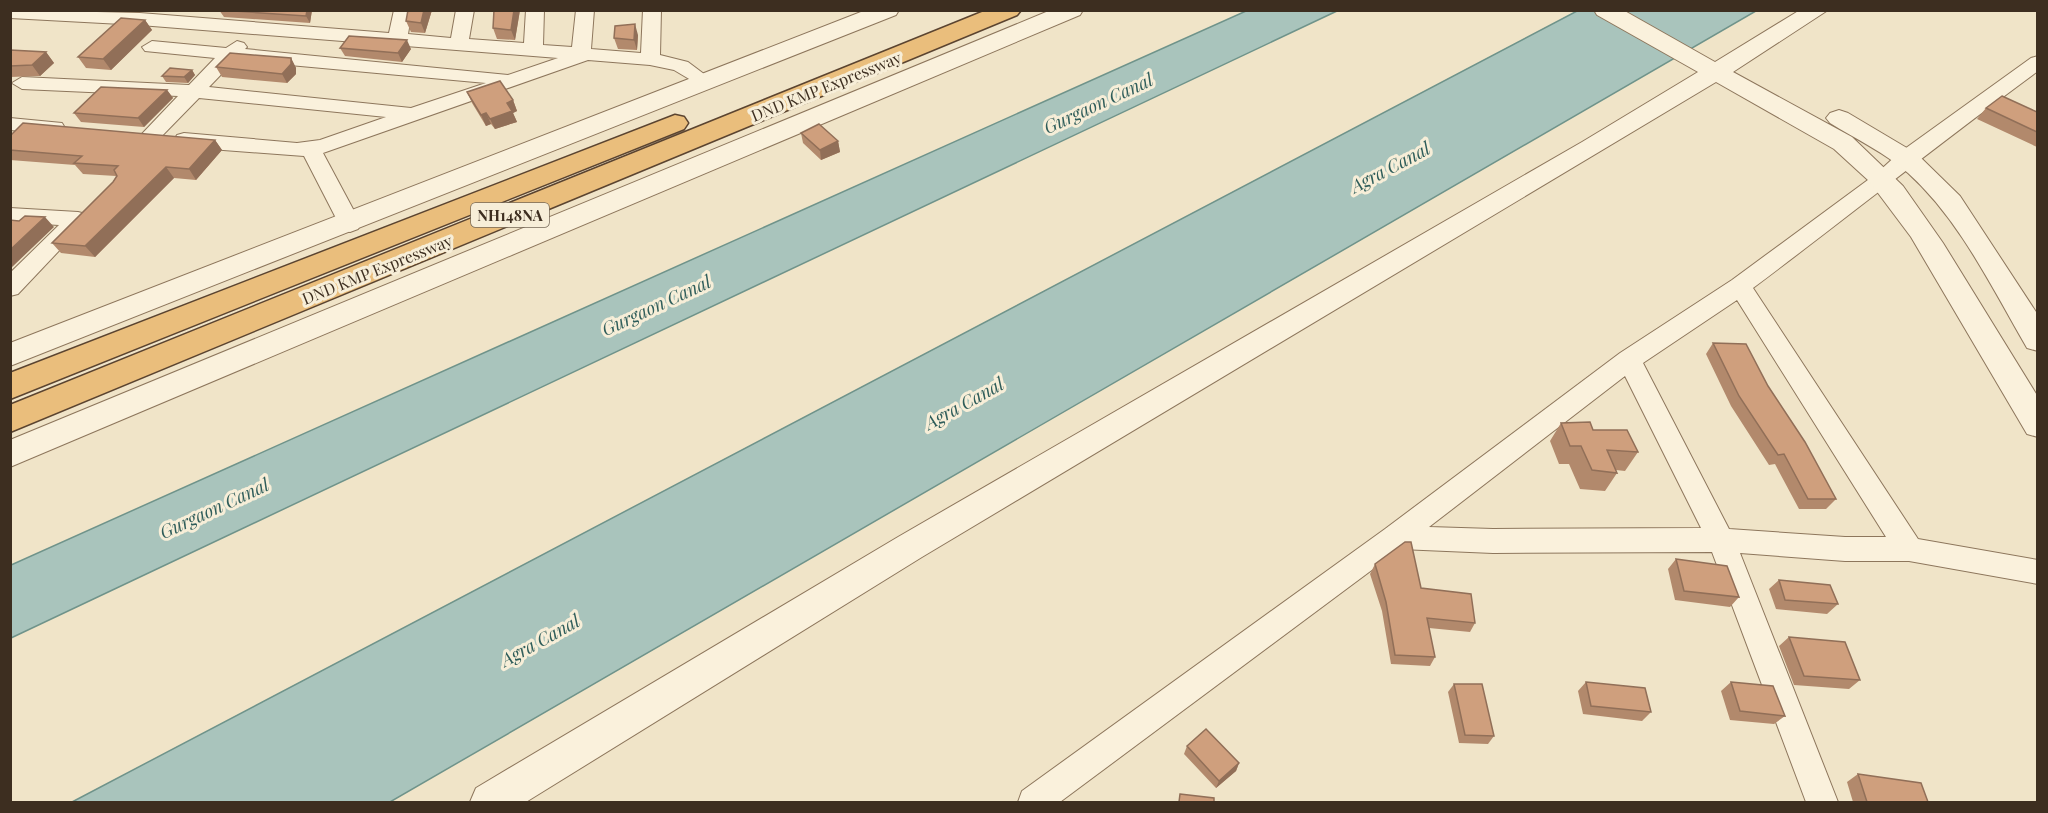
<svg xmlns="http://www.w3.org/2000/svg" width="2048" height="813" font-family="'Playfair Display',serif">
	<rect width="100%" height="100%" fill="#f0e4c8"/>
	<!-- water -->
	<path fill="#a9c4bc" stroke="#6f938a" stroke-width="1.5" d="M1246 11H1337L11 638V565Z
		M1577 11H1756L390 802H72Z"/>
	<g fill="none" stroke-linecap="round" stroke-linejoin="round">
		<!-- minor casing -->
		<g stroke="#8d765c" stroke-width="2">
			<path id="minor" d="M10 10 140 13 389 33 394 10H412L408 34 451 38 456 10H474L469 39 524 43 526 10H544L543 45 572 47 576 10H594L591 49 641 53 643 10H661L660 55 688 62 716 83 706 89 674 70 650 65 588 60 323 153 361 224 358 229 350 232 342 229 339 224 304 156 184 147 177 145 174 140 177 135 184 133 297 143 320 140 386 117 199 98 156 142H142L139 137 178 96 22 89 12 83 22 77 189 85 215 58 145 51 142 47 152 41 226 48 237 41 244 43 247 47 245 49 508 75 558 58 140 25 10 18ZM235 60 486 83 411 108 209 87Z
				M2038 56V71C1941 142 1849 216 1753 288L1918 539 2038 560V584L1909 561H1845L1740 553 1838 802H1806L1712 552 1493 553 1400 549 1060 802H1018L1022 791 1385 529 1620 353 1732 280 1876 174 1899 153 2031 58ZM1737 300 1886 537H1845L1729 529 1643 363ZM1625 376 1701 528 1493 529 1429 527Z
				M10 118 62 123 65 128 62 133 55 134 10 130Z
				M10 208 78 212 86 214 89 219 18 294 10 296V273L59 225 10 222Z"/>
		</g>
		<!-- tertiary casing -->
		<g stroke="#8d765c" stroke-width="2">
			<path id="tertiary" d="M866 10H899L896 15 10 366V343Z
				M1051 10H1083L1080 15 10 467V440Z
				M1594 10H1623L1715 62 1800 10H1828L1733 72 1852 137 1903 186 1943 243 2038 397V437L2027 434 1911 237 1869 181 1834 149 1716 82 922 557 526 802H470L476 788 898 537 1582 142 1698 72 1597 15Z
				M1839 110 1848 113 1917 154 1960 196 2038 315V351L2027 348C1992 288 1960 220 1908 173 1885 153 1856 139 1830 123L1826 118 1830 113Z"/>
		</g>
		<!-- trunk casing -->
		<g stroke="#5b4430" stroke-width="3">
			<path id="trunk" d="M987 10H1021L1017 15 10 432V405Z
				M675 115 684 117 688 123 684 129 10 399V373Z"/>
		</g>
		<!-- minor -->
		<use href="#minor" fill="#faf1dc" fill-rule="evenodd"/>
		<!-- tertiary -->
		<use href="#tertiary" fill="#faf1dc" fill-rule="evenodd"/>
		<!-- trunk -->
		<use href="#trunk" fill="#eabe7c" fill-rule="evenodd"/>
	</g>
	<!-- wall -->
	<path fill="#b2896c" d="M219 10H312L310 23 224 17Z
		M432 10 425 33 411 32 406 21Z
		M494 10H520L515 40 497 39 493 28Z
		M145 20 152 30 111 70 86 68 78 57Z
		M638 35 637 50 618 49 614 38Z
		M340 48 411 49 402 62 345 56Z
		M10 50 46 52 54 63 40 76 10 77Z
		M291 58 296 68V74L287 83 222 77 216 67Z
		M192 70 195 75 188 83 166 82 162 76Z
		M167 90 173 98 144 127 81 122 74 113Z
		M467 92 513 100 517 111 513 113 517 122 495 129 491 124 486 126 472 103Z
		M1986 108 2037 112V147L1977 119Z
		M801 133 838 141 840 152 821 160 803 143Z
		M10 136 215 140 222 150 196 180 174 178 95 257 61 253 52 243 113 182 116 176 83 174 75 165 10 160Z
		M1713 343 1768 386 1836 499 1826 509H1799L1775 464 1769 465 1731 406 1706 354Z
		M1561 423 1593 430 1638 452 1625 471 1616 470 1617 473 1605 491 1580 489 1569 464H1559L1550 441Z
		M1676 559 1739 597 1730 607 1675 600 1668 569Z
		M1375 564 1421 588 1475 623 1470 632 1429 628 1435 657 1430 666 1391 664 1382 611 1370 574Z
		M1779 580 1838 604 1827 614 1776 609 1769 589Z
		M1789 637 1860 680 1849 689 1794 685 1779 646Z
		M1586 682 1651 712 1642 721 1583 714 1578 691Z
		M1731 682 1785 716 1774 724 1730 720 1721 691Z
		M1454 684 1494 736 1488 744 1459 743 1448 692Z
		M1187 746 1239 763 1236 771 1216 788 1184 754Z
		M1858 774 1928 802H1853L1847 782Z"/>
	<!-- shaded-wall -->
	<path fill="#916f58" d="M307 10H312L310 23 306 16Z
		M424 10H432L425 33 421 23Z
		M514 10H520L515 40 511 30Z
		M145 20 152 30 111 70 103 59Z
		M635 24 638 35 637 50 634 40Z
		M407 40 411 49 402 62 398 53Z
		M46 52 54 63 40 76 32 65Z
		M291 58 296 68V74L287 83 282 74Z
		M192 70 195 75 188 83 184 77Z
		M167 90 173 98 144 127 138 118Z
		M513 100 517 111 513 113 517 122 495 129 490 119 507 103Z
		M486 113 491 124 486 126 481 115Z
		M215 140 222 150 196 180 189 169Z
		M838 141 840 152 821 160 820 150Z
		M166 167 174 178 95 257 85 246Z
		M45 217 54 227 10 269V250Z
		M1239 763 1236 771 1216 788 1219 781Z"/>
	<!-- building -->
	<path fill="#cf9f7d" stroke="#916f58" stroke-width="1.5" d="M219 10H307L306 16Z
		M408 10H424L421 23 406 21Z
		M494 10H514L511 30 493 28Z
		M121 18 145 20 103 59 78 57Z
		M635 24 634 40 614 38 615 26Z
		M349 36 407 40 398 53 340 48Z
		M10 50 46 52 32 65 10 66Z
		M230 53 291 58V64L282 74 216 67Z
		M170 68 192 70 184 77 162 76Z
		M500 81 513 100 507 103 512 111 490 119 486 113 481 115 467 92Z
		M101 87 167 90 138 118 74 113Z
		M2002 96 2037 112V132L1986 108Z
		M23 123 215 140 189 169 166 167 85 246 52 243 113 182 117 176 114 170 118 166 74 163 82 156 10 150V136Z
		M819 124 838 141 820 150 801 133Z
		M25 216 45 217 10 250V220L19 221Z
		M1713 343 1746 344 1768 386 1805 442 1836 499H1808L1784 454 1778 455 1739 396Z
		M1590 422 1593 430H1627L1638 452 1607 450 1617 473 1592 470 1581 446H1570L1561 423Z
		M1405 542H1411L1421 588 1471 594 1475 623 1427 618 1435 657 1395 655 1386 602 1375 564Z
		M1676 559 1727 566 1739 597 1684 591Z
		M1779 580 1830 585 1838 604 1785 600Z
		M1789 637 1845 642 1860 680 1804 676Z
		M1586 682 1645 688 1651 712 1591 706Z
		M1731 682 1773 686 1785 716 1740 711Z
		M1454 684H1482L1494 736 1465 735Z
		M1206 729 1239 763 1219 781 1187 746Z
		M1858 774 1921 783 1928 802H1867Z
		M1180 794 1214 798V802H1179Z"/>
	<g text-anchor="middle" dominant-baseline="central" stroke-width="6" stroke-linejoin="round" paint-order="stroke">
		<!-- shield labels -->
		<rect fill="#f7eed8" stroke="#756857" stroke-width="1.5" x="471" y="203" width="78" height="24" rx="4.5"/>
		<g font-size="15" font-weight="bold" fill="#3d2e20">
			<text x="510" y="215">NH148NA</text>
		</g>
		<!-- street labels -->
		<g font-size="16" fill="#3d2e20" stroke="#f7eed8">
			<text transform="translate(826 86) rotate(-22)">DND KMP Expressway</text>
			<text transform="translate(377 269) rotate(-22)">DND KMP Expressway</text>
		</g>
		<!-- water labels -->
		<g font-size="18" font-style="italic" fill="#2f5d5a" stroke="#f7eed8">
			<text transform="translate(1098 103) rotate(-25)">Gurgaon Canal</text>
			<text transform="translate(1390 167) rotate(-28)">Agra Canal</text>
			<text transform="translate(656 305) rotate(-25)">Gurgaon Canal</text>
			<text transform="translate(964 403) rotate(-29)">Agra Canal</text>
			<text transform="translate(214 508) rotate(-25)">Gurgaon Canal</text>
			<text transform="translate(540 640) rotate(-29)">Agra Canal</text>
		</g>
	</g>
	<!-- border -->
	<rect width="2048" height="813" fill="none" stroke="#3d2e20" stroke-width="24"/>
</svg>
